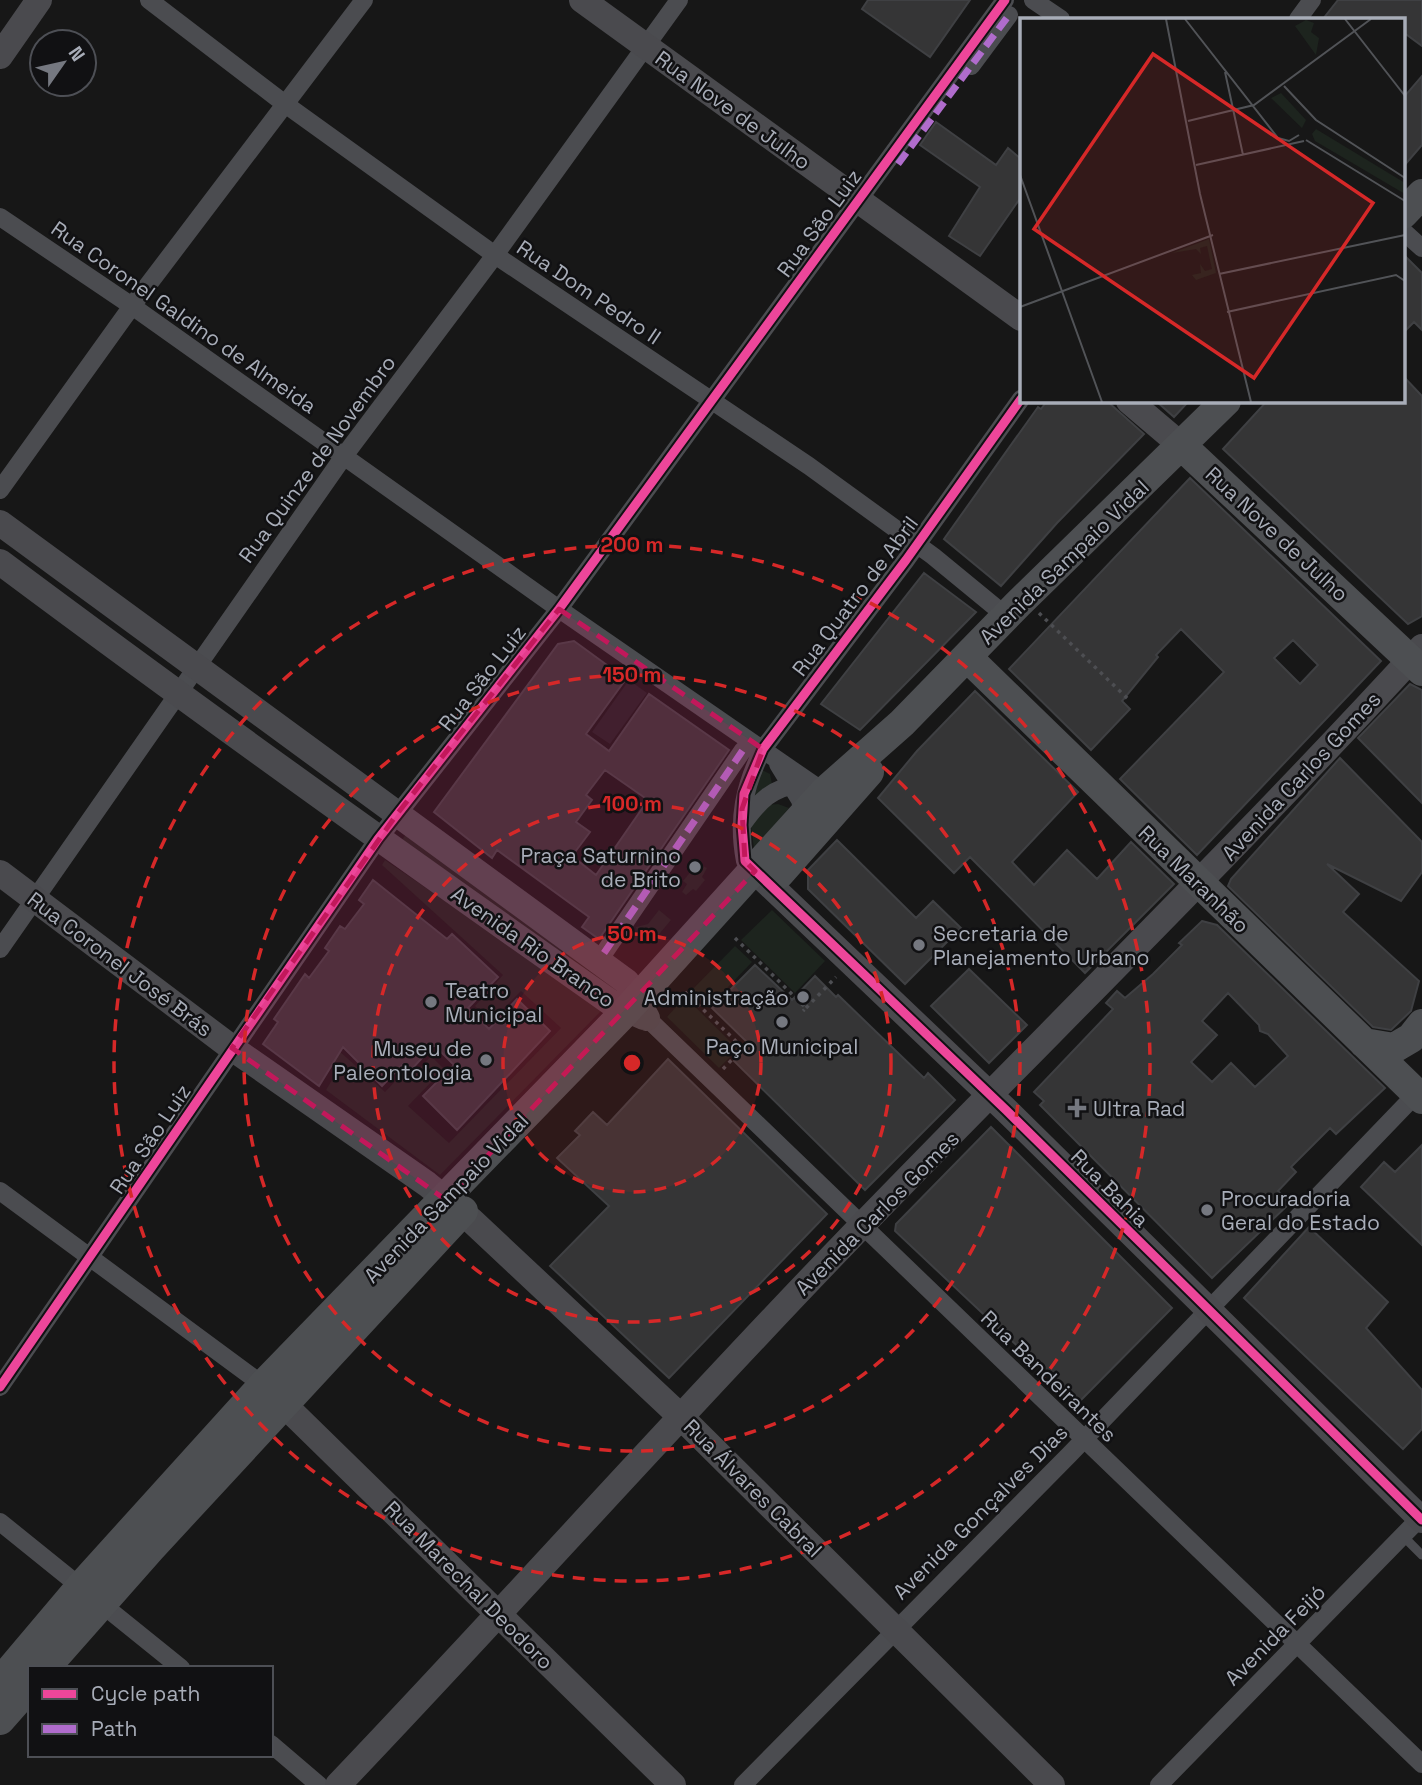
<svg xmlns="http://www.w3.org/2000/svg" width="1422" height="1785" font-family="'Space Grotesk',sans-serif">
	<rect width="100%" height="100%" fill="#171717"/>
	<!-- built -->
	<path fill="#212123" d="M629 680 647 693 610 744 592 732Z"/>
	<!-- green -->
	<path fill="#1d241e" d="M762 770 770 774 772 784 749 799Z
		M778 804 789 808 754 849 751 826 766 805Z
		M407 833 621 988 614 995 401 841Z
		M385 860 603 1009 440 1175 326 1090 338 1070 329 1063 338 1050 385 1092 404 1072 411 1077 431 1056 444 1069 408 1106 449 1143 561 1028 521 991 490 1022 475 1006 503 975 382 865Z
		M703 866 707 868 702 877 705 880 696 891 693 889 686 895 682 892 687 884 683 881 692 870 696 872Z
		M659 910 671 920 655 939 639 943 636 927 648 924Z
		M772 910 825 961 795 993 741 940Z
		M735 946 752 962 708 1008 691 991Z
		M685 997 738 1049 719 1068 667 1017Z"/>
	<!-- building -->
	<path fill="#353536" stroke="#3f4043" stroke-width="2" fill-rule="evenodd" d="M868 0H970L930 57 862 9Z
		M1338 0H1422V46L1403 32V19H1323Z
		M1422 76V145L1403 167V98Z
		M936 122 996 165 1008 148 1021 159V197L980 256 949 236 980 187 920 145Z
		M1403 254 1422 273V330L1414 322 1403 333Z
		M1403 376 1422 396V616L1408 624 1223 449 1267 401H1403Z
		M1047 401H1107L1144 434 1057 523 1001 586 944 539 1038 407 1041 409Z
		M1156 401H1189L1174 417Z
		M1190 478 1381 661 1197 855 1120 779 1224 672 1181 629 1156 655 1158 657 1122 701 1130 709 1091 750 1009 669ZM1293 640 1318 665 1300 684 1274 658Z
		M924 573 976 612 860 730 821 704Z
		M574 641 626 679 586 734 609 751 649 694 729 750 599 939 582 927 589 917 497 850 492 858 434 812 558 644ZM605 770 648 800 596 875 572 856 590 832 576 822 592 800 586 795Z
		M1410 684 1422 690V803L1358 738Z
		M975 691 1078 792 1012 862 1034 885 1067 850 1097 879 1131 842 1174 884 1085 973 970 857 954 873 878 798 917 751Z
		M1340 758 1422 842V872L1401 901 1327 864 1359 894 1343 912 1419 981 1411 1011 1391 1030 1373 1027 1228 886 1231 879Z
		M837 840 916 918 933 901 961 928 905 984 808 889V870Z
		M373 880 447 939 452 934 498 977 468 1008 489 1029 517 999 550 1031 457 1130 423 1096 454 1065 434 1045 411 1070 403 1064 382 1086 343 1047 319 1086 263 1044 278 1022 274 1019 305 974 309 978 329 951 325 948 340 926 345 929 364 904 359 900Z
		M1202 921 1217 925 1385 1088 1336 1134 1330 1128 1291 1167 1296 1172 1278 1191 1290 1203 1212 1278 1040 1105 1044 1101 1034 1092 1113 1009 1106 1003 1117 991 1125 998 1153 974 1182 945 1179 943ZM1228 993 1259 1025 1260 1031 1268 1034 1288 1056 1255 1087 1231 1063 1212 1082 1191 1062 1217 1035 1202 1021Z
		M755 965 792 1000 815 976 836 997 838 995 924 1078 928 1073 955 1100 865 1190 734 1061 750 1045 712 1008Z
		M969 969 1027 1025 989 1063 931 1006Z
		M668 1059 827 1214 669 1378 550 1266 609 1206 557 1158 580 1135 575 1131 593 1112 607 1125Z
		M991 1127 1172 1308 1078 1403 895 1231 896 1224Z
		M1422 1145V1245L1361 1187 1384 1162 1395 1172Z
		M1309 1227 1388 1302 1366 1328 1422 1390V1429L1403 1449 1244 1298Z"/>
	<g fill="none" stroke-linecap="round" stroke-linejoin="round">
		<!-- path -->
		<path stroke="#4d4e52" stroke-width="3.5" stroke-dasharray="3.5 5" stroke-linecap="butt" d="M1039 613 1128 699
			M735 938 806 1008 803 1011
			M685 992 745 1050
			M806 1008 836 977
			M723 1069 743 1048"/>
		<!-- lane -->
		<path stroke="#4b4c50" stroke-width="9" d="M1403 1536 1422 1555"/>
		<!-- street -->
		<path stroke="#4b4c50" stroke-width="18" d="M149 0 285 104 495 255 809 466 933 556 1006 616
			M1033 0 1061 19
			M1298 19 1312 0
			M971 66 1009 15
			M0 217 132 306 559 609 824 792
			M1403 231 1422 248
			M0 490 132 306 364 0
			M778 764 800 800 805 820
			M742 825C759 801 772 787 802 784
			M755 871 745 861C737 820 744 786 763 749L906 560 1021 399
			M0 949 344 456 495 255 679 0
			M604 953 743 750
			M647 1018 1422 1764
			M0 1191 263 1385
			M0 1387 378 839 559 609 1005 0
			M0 1522 181 1668
			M271 1744 319 1785
			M743 1785 1070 1454 1422 1088
			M1159 1785 1422 1516"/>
		<!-- secondary -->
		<path stroke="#4a4a4e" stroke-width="26" d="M582 0 1021 318
			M0 56 39 0
			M1129 401 1182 446
			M0 523 627 982 647 1018
			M0 562C201 712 405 858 610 1002L644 1017
			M755 871 1006 1110 1422 1520
			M0 873 232 1048 427 1184 471 1220 680 1416 1052 1785
			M269 1390 673 1785
			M338 1785C509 1606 673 1421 845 1243 1037 1044 1235 851 1422 647"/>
		<!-- primary -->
		<path stroke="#4d4f52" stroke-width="30" d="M1403 214 1422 194
			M1182 446 1422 671
			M967 657 1422 1099
			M779 874 869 772
			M1364 1043 1394 1048 1411 1038 1422 1024
			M45 1668 151 1548 463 1211
			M0 1682 82 1585 263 1385 627 1010 824 792 902 723 1018 604 1226 401
			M0 1720 30 1686"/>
		<!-- quiet -->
		<path stroke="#b06ccc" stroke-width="7" stroke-dasharray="14 7" stroke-linecap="butt" d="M898 164 1009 15
			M604 953 743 750"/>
		<!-- cycleway casing -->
		<g stroke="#111113" stroke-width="13">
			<path id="cycleway" d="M1021 399 906 560 763 749 744 794 742 825 745 861 1006 1110 1422 1520
				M0 1387 378 839 559 609 1005 0"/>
		</g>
		<!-- cycleway -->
		<use href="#cycleway" stroke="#ed469a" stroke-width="9"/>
	</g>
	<!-- marked area -->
	<path fill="#c2185b" fill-opacity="0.2" stroke="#c2185b" stroke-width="5" stroke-dasharray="14 9" stroke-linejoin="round" d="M559 609 763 749 742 809 745 861 755 871 446 1200 232 1048 397 814Z"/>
	<!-- distance rings -->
	<circle cx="632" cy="1063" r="129" fill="#d62828" fill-opacity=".12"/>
	<g fill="none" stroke="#d62828" stroke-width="3.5" stroke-dasharray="12 9">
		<circle cx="632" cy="1063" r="129"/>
		<circle cx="632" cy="1063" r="259"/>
		<circle cx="632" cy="1063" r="388"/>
		<circle cx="632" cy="1063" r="518"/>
	</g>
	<!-- markers -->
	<g fill="#757880" stroke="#111113" stroke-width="2.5">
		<circle cx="695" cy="867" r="7"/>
		<circle cx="919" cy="945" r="7"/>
		<circle cx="803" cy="997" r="7"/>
		<circle cx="431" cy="1002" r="7"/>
		<circle cx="782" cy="1022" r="7"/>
		<circle cx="486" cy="1060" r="7"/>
		<path d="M1073.5 1097.5h7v7h7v7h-7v7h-7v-7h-7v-7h7z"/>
		<circle cx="1207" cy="1210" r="7"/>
	</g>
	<g text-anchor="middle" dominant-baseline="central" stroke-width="5" stroke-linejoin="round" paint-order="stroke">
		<!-- street labels -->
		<g font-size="21" fill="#a8adb8" stroke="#111113">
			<text transform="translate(733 110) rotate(36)">Rua Nove de Julho</text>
			<text transform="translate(819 223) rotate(-54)">Rua São Luiz</text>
			<text transform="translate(589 292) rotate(34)">Rua Dom Pedro II</text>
			<text transform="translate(184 317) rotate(35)">Rua Coronel Galdino de Almeida</text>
			<text transform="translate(317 459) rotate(-54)">Rua Quinze de Novembro</text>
			<text transform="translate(1277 534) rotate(43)">Rua Nove de Julho</text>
			<text transform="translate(1064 562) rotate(-44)">Avenida Sampaio Vidal</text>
			<text transform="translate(855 596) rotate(-53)">Rua Quatro de Abril</text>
			<text transform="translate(482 678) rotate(-52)">Rua São Luiz</text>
			<text transform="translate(1301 776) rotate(-47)">Avenida Carlos Gomes</text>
			<text transform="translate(1194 879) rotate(44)">Rua Maranhão</text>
			<text transform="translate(533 947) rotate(35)">Avenida Rio Branco</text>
			<text transform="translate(120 964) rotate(37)">Rua Coronel José Brás</text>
			<text transform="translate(150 1139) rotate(-56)">Rua São Luiz</text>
			<text transform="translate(1110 1188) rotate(45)">Rua Bahia</text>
			<text transform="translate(446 1198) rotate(-46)">Avenida Sampaio Vidal</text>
			<text transform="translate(877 1213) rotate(-45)">Avenida Carlos Gomes</text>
			<text transform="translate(1049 1376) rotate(44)">Rua Bandeirantes</text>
			<text transform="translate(753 1488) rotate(45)">Rua Álvares Cabral</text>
			<text transform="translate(980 1512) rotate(-45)">Avenida Gonçalves Dias</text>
			<text transform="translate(469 1585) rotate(45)">Rua Marechal Deodoro</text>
			<text transform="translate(1275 1635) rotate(-45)">Avenida Feijó</text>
		</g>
		<!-- poi labels -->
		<g font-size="21" fill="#a8adb8" stroke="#111113" text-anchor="start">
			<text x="681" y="855" text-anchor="end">Praça Saturnino<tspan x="681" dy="24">de Brito</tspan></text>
			<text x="933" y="933">Secretaria de<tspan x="933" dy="24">Planejamento Urbano</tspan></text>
			<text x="445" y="990">Teatro<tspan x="445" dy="24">Municipal</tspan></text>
			<text x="789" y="997" text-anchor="end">Administração</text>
			<text x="782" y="1046" text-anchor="middle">Paço Municipal</text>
			<text x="472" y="1048" text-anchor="end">Museu de<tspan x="472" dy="24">Paleontologia</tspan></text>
			<text x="1093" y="1108">Ultra Rad</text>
			<text x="1221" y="1198">Procuradoria<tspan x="1221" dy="24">Geral do Estado</tspan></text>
		</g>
	</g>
	<!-- overview -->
	<g transform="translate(1020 18)">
		<rect width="385" height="385" fill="#171717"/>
		<path d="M286 2 294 5 291 14 299 20 296 37 275 8ZM261 75 286 102 282 110 251 80ZM296 111 385 165V176L295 123 292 116ZM189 221 196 255 176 262 172 257 181 255 180 246 185 253 192 251 187 228 180 230 181 236 176 231 152 235Z" fill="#1d241e"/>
		<path fill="none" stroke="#515357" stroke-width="2" d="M146 1 180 176 231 384M165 1 258 120 269 123 279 117M325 1 385 78M205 54 223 137M264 68 296 102 385 160M168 103 234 87 351 1M286 122 385 183M176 147 284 123M0 157 82 384M199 256 385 217M0 289 193 217M207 294 376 257 385 263"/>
		<path fill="#d62828" fill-opacity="0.15" stroke="#d62828" stroke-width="3.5" d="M133 36 353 185 234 360 14 211Z"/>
		<rect width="385" height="385" fill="none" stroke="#a8adb8" stroke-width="3.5"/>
	</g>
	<circle cx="632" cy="1063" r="10" fill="#d62828" stroke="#111113" stroke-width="3.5"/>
	<g font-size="21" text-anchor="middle" font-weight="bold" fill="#d62828" stroke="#111113" stroke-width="5" stroke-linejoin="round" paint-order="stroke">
		<text x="632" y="552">200 m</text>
		<text x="632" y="682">150 m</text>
		<text x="632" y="811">100 m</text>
		<text x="632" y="941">50 m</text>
	</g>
	<!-- legend -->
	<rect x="28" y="1666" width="245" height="91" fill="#111113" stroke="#4d4f55" stroke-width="2"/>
	<rect x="42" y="1689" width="35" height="10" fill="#ed469a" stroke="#4d4f55" stroke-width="2"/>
	<text x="91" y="1701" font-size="21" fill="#a8adb8">Cycle path</text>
	<rect x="42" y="1724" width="35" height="10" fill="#b06ccc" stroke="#4d4f55" stroke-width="2"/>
	<text x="91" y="1736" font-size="21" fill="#a8adb8">Path</text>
	<!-- north arrow -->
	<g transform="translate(63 63) rotate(56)"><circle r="33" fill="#111113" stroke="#4d4f55" stroke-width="2"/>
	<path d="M0-5L12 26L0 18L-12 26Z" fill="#757880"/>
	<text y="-10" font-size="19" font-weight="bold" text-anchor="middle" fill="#a8adb8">N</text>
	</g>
</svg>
